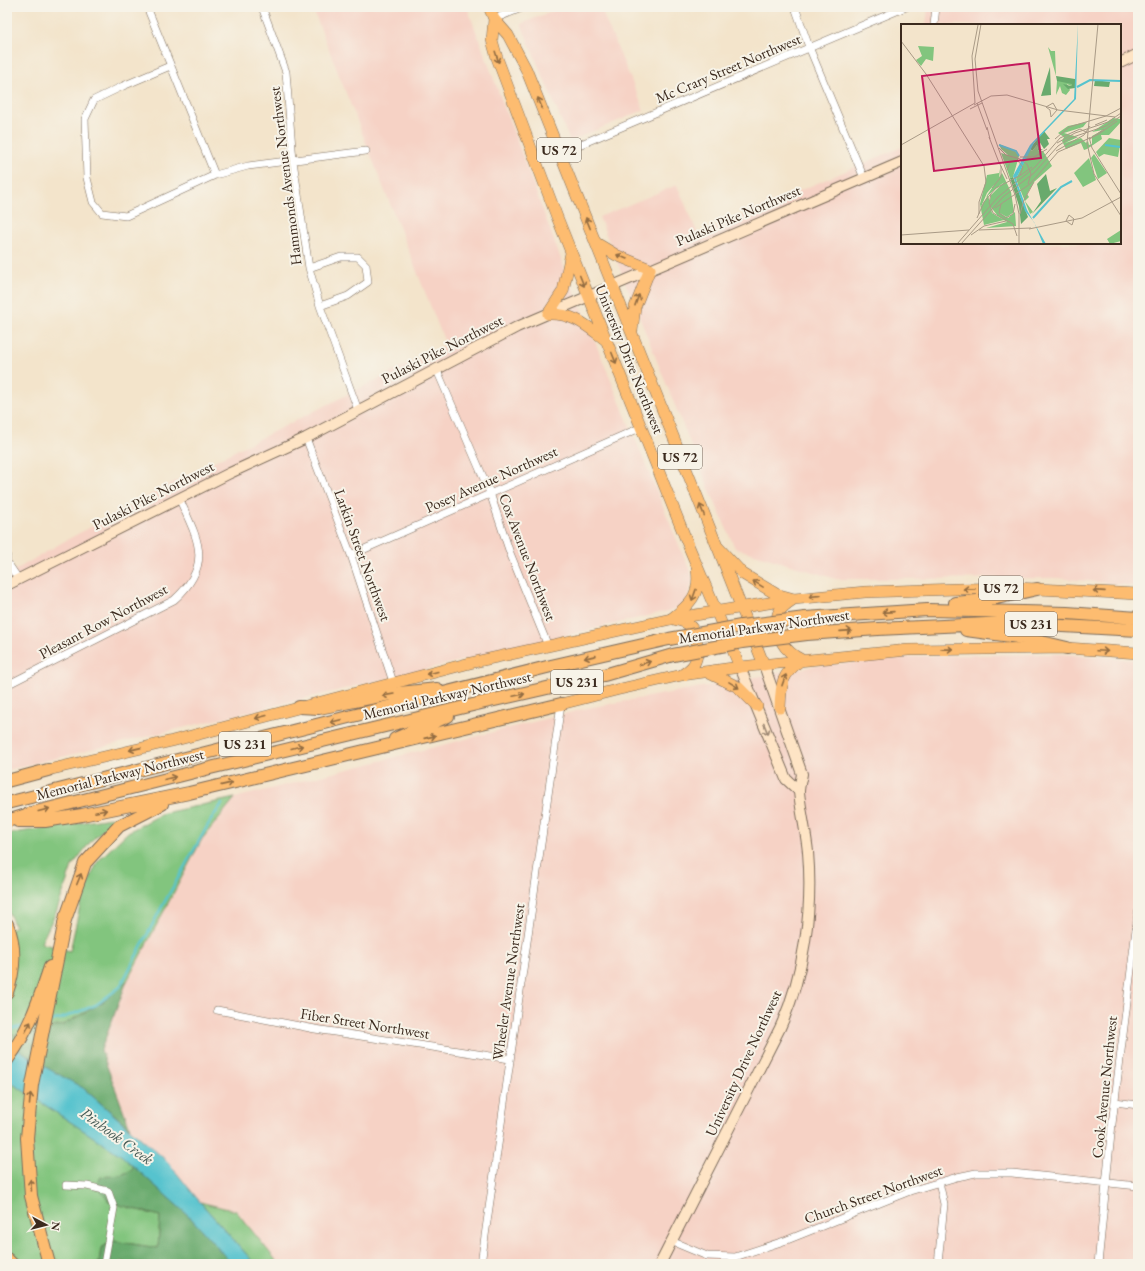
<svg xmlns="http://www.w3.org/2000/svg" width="1145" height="1271" font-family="'EB Garamond',serif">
	<rect width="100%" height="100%" fill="#f7f3e8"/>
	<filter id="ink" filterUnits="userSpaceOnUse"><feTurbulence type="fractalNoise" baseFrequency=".025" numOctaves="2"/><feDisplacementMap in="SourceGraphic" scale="8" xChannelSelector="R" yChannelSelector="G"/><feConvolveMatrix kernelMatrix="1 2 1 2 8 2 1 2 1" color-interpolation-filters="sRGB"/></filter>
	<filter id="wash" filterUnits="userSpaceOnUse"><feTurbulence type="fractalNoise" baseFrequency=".012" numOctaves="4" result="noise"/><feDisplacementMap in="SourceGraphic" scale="16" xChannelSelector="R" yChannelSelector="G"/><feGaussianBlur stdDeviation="0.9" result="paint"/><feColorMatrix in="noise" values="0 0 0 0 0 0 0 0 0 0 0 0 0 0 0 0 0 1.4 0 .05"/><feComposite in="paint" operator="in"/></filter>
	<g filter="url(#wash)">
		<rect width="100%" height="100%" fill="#f3e4cb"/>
		<!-- built -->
		<path fill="#f6d2c5" d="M312 7H467L562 262 693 579 687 600 676 609 7 770V575L63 542 185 476 446 345Z
			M562 7H600L644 110 570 141 521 24Z
			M928 7H1138V586L1058 578 836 579 735 548 703 475 599 217 677 185 698 234 902 147V243H1120V25H926Z
			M1060 654 1138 660V1264H279L236 1211 200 1202 167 1161 130 1128 101 1050 127 981 202 839 235 798 588 708 815 666 925 656Z"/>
		<!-- green -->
		<path fill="#82c57e" stroke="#5e784e" d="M235 798 202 839 127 981 103 1002 63 1025 7 1036V929L15 927 7 908V834L117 817 91 841 72 866 57 910 41 943 70 951 82 897 98 861 128 832 164 813Z
			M7 1080 122 1156 133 1166 132 1170 121 1175 101 1177 103 1190 109 1202 160 1216 158 1248 113 1241 101 1248 99 1264H7Z
			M200 1202 236 1211 279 1264H255Z"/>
		<!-- forest -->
		<path fill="#69aa6d" stroke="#526a46" d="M127 981 101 1050 130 1128 83 1088 47 1068 7 1042V1036L63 1025 103 1002Z
			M133 1166 190 1217 232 1264H128L121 1261 120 1264H99L101 1248 113 1241 158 1248 160 1216 109 1202 97 1184 101 1177 121 1175 132 1170Z"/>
		<!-- water -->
		<path fill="#56c3ce" stroke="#487676" d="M7 1042 47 1068 83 1088 167 1161 200 1202 255 1264H232L190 1217 122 1156 7 1080Z"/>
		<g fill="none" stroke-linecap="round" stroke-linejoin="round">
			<!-- stream -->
			<path stroke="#56c3ce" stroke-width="2.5" d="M49 1021 60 1019 96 1005 120 987 160 910 212 818 222 804
				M7 1029 22 1027"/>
		</g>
	</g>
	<g filter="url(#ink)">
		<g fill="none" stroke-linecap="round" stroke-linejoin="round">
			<!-- minor casing -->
			<g stroke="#7b6b5b" stroke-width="8">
				<path id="minor" d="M147 7 215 175
					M262 7 286 72 293 161 309 268 320 306 358 410
					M795 7 809 47 864 178
					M494 19 524 7
					M934 25 936 7
					M170 66 123 86 94 100 85 119 87 178 93 202 102 213 126 216 215 175 248 166 366 151
					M560 153 906 7
					M309 268 341 257H358L366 265 368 282 348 296 320 306
					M436 368 490 493 510 553 548 646
					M306 438 351 555 393 682
					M351 555 642 427
					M7 557V562L19 580
					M7 685 174 600C214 564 198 540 179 498
					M217 1010 315 1029 510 1059
					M1115 1102 1138 1105
					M66 1185 87 1186 108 1191 114 1208 104 1264
					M671 1241 707 1256 735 1257 787 1240 910 1191 957 1177 976 1173H1012L1138 1186
					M481 1264 561 704
					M938 1264 944 1204 939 1182
					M1098 1264 1112 1124 1138 913"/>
			</g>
			<!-- secondary casing -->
			<g stroke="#7b6b5b" stroke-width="12">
				<path id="secondary" d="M1120 63 1138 54
					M7 585 230 473 306 438 517 327 902 162
					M740 667 786 779 799 791
					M660 1264 780 1028C804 975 813 911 808 852 806 832 801 812 799 792 799 786 801 780 802 774L764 665"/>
			</g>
			<!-- primary casing -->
			<g stroke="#7b6b5b" stroke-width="12">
				<path id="primary" d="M718 548 764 665
					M673 619C677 620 683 621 686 623 697 628 700 651 695 662 693 668 687 671 682 675
					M707 672 738 687 757 706
					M561 704 616 690 682 675 740 667
					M48 770 172 741 470 663 671 619 793 599"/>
			</g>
			<!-- trunk casing -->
			<g stroke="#7b6b5b" stroke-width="12">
				<path id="trunk" d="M489 7 494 19 508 35 526 69 717 546 743 574 776 594 794 599 865 592 958 589 1017 588 1138 594
					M494 19 492 40 497 58 557 217 689 547 740 667 908 650 1067 648 1138 653
					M596 243 616 255 650 269 635 307 632 331
					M548 314C574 313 587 326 607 341
					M548 314 563 291 571 253
					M794 599C788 603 781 607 778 614 772 634 785 652 802 660
					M671 619C689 605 701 595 697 570
					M780 708C781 684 781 675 801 660"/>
			</g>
			<!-- motorway casing -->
			<g stroke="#7b6b5b" stroke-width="14">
				<path id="motorway" d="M955 603 987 600 1037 589
					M805 618 927 610 1067 613 1138 618
					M966 630 1025 638 1067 648
					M807 634 878 629 1008 623 1138 630
					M299 707 319 708 390 694 437 689
					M395 739 448 716
					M7 781 48 770
					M7 803 551 666 669 639
					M7 821 36 812 210 768 481 703 604 675 673 655
					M18 821H45L82 815 189 793 561 704
					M64 923 85 863 119 826 162 804
					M7 924C16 945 15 971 7 992
					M7 1060C29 1031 39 1000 50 967
					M7 1259 12 1264
					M49 1264 31 1196 27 1138 32 1085 66 915"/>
			</g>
			<!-- minor -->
			<use href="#minor" stroke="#fff" stroke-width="7"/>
			<!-- secondary -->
			<use href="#secondary" stroke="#fee4c5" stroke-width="10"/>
			<!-- primary -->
			<use href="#primary" stroke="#fdbc6f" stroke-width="11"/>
			<!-- trunk -->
			<use href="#trunk" stroke="#fdbc6f" stroke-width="11"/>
			<!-- motorway -->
			<use href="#motorway" stroke="#fdbc6f" stroke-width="12"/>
			<!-- motorway-bridge casing -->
			<g stroke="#7b6b5b" stroke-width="14" stroke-linecap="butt">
				<path id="motorway-bridge" d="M669 639 741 626 805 618
					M673 655 742 642 807 634"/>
			</g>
			<!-- motorway-bridge -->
			<use href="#motorway-bridge" stroke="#fdbc6f" stroke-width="12"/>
		</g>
		<!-- one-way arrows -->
		<defs><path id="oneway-shaft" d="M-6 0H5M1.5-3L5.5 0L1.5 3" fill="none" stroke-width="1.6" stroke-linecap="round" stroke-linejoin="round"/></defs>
		<g stroke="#926c42">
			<use href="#oneway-shaft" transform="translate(497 57) rotate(72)"/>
			<use href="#oneway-shaft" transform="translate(540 103) rotate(-112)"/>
			<use href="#oneway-shaft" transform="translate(588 223) rotate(-112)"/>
			<use href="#oneway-shaft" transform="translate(622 257) rotate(-157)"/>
			<use href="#oneway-shaft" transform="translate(582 281) rotate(68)"/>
			<use href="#oneway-shaft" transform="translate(637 300) rotate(-70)"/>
			<use href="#oneway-shaft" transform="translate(614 358) rotate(68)"/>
			<use href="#oneway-shaft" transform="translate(702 510) rotate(-112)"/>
			<use href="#oneway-shaft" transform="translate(758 584) rotate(-149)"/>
			<use href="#oneway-shaft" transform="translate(969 589) rotate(179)"/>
			<use href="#oneway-shaft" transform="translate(1099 591) rotate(-176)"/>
			<use href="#oneway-shaft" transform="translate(694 595) rotate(110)"/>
			<use href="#oneway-shaft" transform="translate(815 596) rotate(174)"/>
			<use href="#oneway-shaft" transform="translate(888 612) rotate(176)"/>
			<use href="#oneway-shaft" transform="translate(846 631) rotate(-4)"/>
			<use href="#oneway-shaft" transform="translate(947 649) rotate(-1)"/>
			<use href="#oneway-shaft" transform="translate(1102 651) rotate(3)"/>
			<use href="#oneway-shaft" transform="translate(590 657) rotate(167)"/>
			<use href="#oneway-shaft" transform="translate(645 663) rotate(-17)"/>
			<use href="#oneway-shaft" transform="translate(432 673) rotate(166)"/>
			<use href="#oneway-shaft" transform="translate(784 680) rotate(-70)"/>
			<use href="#oneway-shaft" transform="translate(734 685) rotate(32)"/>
			<use href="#oneway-shaft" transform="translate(388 695) rotate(170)"/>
			<use href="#oneway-shaft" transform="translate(519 695) rotate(-12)"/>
			<use href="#oneway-shaft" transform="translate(261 717) rotate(165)"/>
			<use href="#oneway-shaft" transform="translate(336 721) rotate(166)"/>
			<use href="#oneway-shaft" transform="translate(430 737) rotate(-13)"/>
			<use href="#oneway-shaft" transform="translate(297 747) rotate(-14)"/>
			<use href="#oneway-shaft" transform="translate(135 749) rotate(167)"/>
			<use href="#oneway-shaft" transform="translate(170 778) rotate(-14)"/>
			<use href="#oneway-shaft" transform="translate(227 784) rotate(-13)"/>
			<use href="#oneway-shaft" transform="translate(44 810) rotate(-15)"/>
			<use href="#oneway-shaft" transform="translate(101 811) rotate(-12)"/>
			<use href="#oneway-shaft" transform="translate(79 879) rotate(-68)"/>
			<use href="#oneway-shaft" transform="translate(28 1027) rotate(-63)"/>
			<use href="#oneway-shaft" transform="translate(30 1099) rotate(-85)"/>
			<use href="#oneway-shaft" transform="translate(31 1185) rotate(-94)"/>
		</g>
		<use stroke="#9c8772" href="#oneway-shaft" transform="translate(766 729) rotate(68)"/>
	</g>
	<g text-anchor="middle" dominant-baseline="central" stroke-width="4" stroke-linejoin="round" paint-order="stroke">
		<!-- shield labels -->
		<g fill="#f7f3e8" stroke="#73665b" stroke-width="1">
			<rect x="537" y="138" width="44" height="24" rx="3"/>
			<rect x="658" y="445" width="44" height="24" rx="3"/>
			<rect x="979" y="576" width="44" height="24" rx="3"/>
			<rect x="1005" y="612" width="52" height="24" rx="3"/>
			<rect x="551" y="670" width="52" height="24" rx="3"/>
			<rect x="219" y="732" width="52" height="24" rx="3"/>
		</g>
		<g font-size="14" font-weight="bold" fill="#3b2a1e">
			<text x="559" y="150">US 72</text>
			<text x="680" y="457">US 72</text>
			<text x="1001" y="588">US 72</text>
			<text x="1031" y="624">US 231</text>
			<text x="577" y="682">US 231</text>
			<text x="245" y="744">US 231</text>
		</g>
		<!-- street labels -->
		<g font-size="15" fill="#3b2a1e" stroke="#f7f3e8">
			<text transform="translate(728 68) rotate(-23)">Mc Crary Street Northwest</text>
			<text transform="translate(285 176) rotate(-97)">Hammonds Avenue Northwest</text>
			<text transform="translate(738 215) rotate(-23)">Pulaski Pike Northwest</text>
			<text transform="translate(442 349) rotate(-27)">Pulaski Pike Northwest</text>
			<text transform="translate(630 359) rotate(68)">University Drive Northwest</text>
			<text transform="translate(491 479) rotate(-24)">Posey Avenue Northwest</text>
			<text transform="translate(153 495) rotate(-27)">Pulaski Pike Northwest</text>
			<text transform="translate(363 555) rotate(70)">Larkin Street Northwest</text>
			<text transform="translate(528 557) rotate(69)">Cox Avenue Northwest</text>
			<text transform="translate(103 621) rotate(-28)">Pleasant Row Northwest</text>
			<text transform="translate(764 626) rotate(-8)">Memorial Parkway Northwest</text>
			<text transform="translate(447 695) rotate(-13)">Memorial Parkway Northwest</text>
			<text transform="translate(120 774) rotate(-14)">Memorial Parkway Northwest</text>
			<text transform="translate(508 982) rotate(-82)">Wheeler Avenue Northwest</text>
			<text transform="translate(365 1023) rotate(9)">Fiber Street Northwest</text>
			<text transform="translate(743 1063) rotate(-65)">University Drive Northwest</text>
			<text transform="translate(1104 1087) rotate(-84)">Cook Avenue Northwest</text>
			<text transform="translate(873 1194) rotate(-20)">Church Street Northwest</text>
		</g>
		<!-- water labels -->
		<g font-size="16" font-style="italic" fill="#435853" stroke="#f7f3e8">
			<text transform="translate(117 1136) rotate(36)">Pinhook Creek</text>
		</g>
	</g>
	<!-- overview -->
	<g transform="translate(901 24)">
		<rect width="220" height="220" fill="#f3e4cb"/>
		<path d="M17 22 33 23 32 37 25 35 20 42 15 36 21 32ZM147 23 150 27H154L155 52ZM160 56 172 59 170 62 166 60 169 66 165 71 161 69 159 62 155 71 156 57ZM212 94 219 95 220 98 208 111H200L201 115 186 125 183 126 180 119 165 125 161 117 163 113 157 109 167 102 186 98 182 103 163 109 177 113 164 119 180 114 185 119 187 117 188 121 191 120V112L202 106 191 108ZM208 114 220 116 217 133 203 130 198 133 195 128ZM98 120 114 127 118 132 112 153 109 154 100 129 107 131 100 125ZM136 121 137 126 142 127 151 142 133 158 126 170 128 173 124 177 132 188 129 190 115 155 129 125 131 127ZM193 130 206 149 197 155 190 134ZM188 134 195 156 182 163 173 149ZM99 145 98 155 86 169 80 183 87 171 91 189 103 196 83 201 79 180 86 151 98 149ZM101 149 110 168 113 188 106 193 97 188 107 194 114 188 115 202 85 204 106 198 97 192 88 181 90 171 103 158 85 173ZM220 206V217L209 220 206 215Z" fill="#82c57e"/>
		<path d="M149 43 150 71 140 72ZM155 52 174 55V64L167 65 162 60 170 62 171 60 156 57ZM194 56 209 58 208 63 193 62ZM143 107 149 115H146L148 120 143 125 138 117V124L142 126H137L136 121 131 127 129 124ZM145 150 149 167 156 164 131 190 140 177 136 160ZM112 153 127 193 120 200 118 182 109 154Z" fill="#69aa6d"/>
		<path d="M177 0 175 75 133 119 115 155 126 186 145 220H142L133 198 124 187 112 152 129 121 173 75Z" fill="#56c3ce"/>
		<path fill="none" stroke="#56c3ce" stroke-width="2" d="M176 63 189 56 220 57M98 121 115 127 118 132M204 121 219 123M132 194 160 163 171 157"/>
		<path fill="none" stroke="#a99a86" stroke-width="1" d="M80 0 74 35 77 67 114 171 118 190V220M197 0 186 119 193 150 220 192M0 17 25 50 83 142 85 158 78 178V190M76 79 86 106M152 79 156 86 150 93 149 86 145 83ZM73 81 90 72 106 71 157 86 214 93M69 85 81 79M194 101 206 96M86 103 89 115M88 113 97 136M188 113 191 124 220 170M154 115 168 103 205 92 220 84M189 115 203 105M156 119 174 109 207 98 220 89M0 121 74 79 71 32 77 1M98 124 105 131 119 135 126 140 130 150 127 160M155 127 183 111 189 102M119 133H133L146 125M97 136 106 155M106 146 109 138 117 137 122 143 119 151M91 164 100 153V142M90 170 88 179 92 189 112 200 116 212M83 178 95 164 120 151 131 143M100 180 98 189 105 194 112 190 114 180M94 184 129 160 157 128 198 110 216 97M119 190 123 176 133 158M76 194 83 178M165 197 168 191 173 195M165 197 171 201 173 195M128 205 181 194 220 173M78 206 130 204M0 211 68 206M70 211 83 202 105 197M56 220 97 173 134 143 159 114 179 105 187 109M60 220 102 173 133 149 157 122 169 114 205 102 220 92"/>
		<path fill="#c2185b" fill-opacity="0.15" stroke="#c2185b" stroke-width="2" d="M128 39 140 134 33 147 21 52Z"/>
		<rect width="220" height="220" fill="none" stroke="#3b2a1e" stroke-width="2"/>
	</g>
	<!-- margin -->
	<rect width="1145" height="1271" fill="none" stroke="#f7f3e8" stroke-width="24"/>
	<!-- north arrow -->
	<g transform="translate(46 1225) rotate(97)" stroke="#f7f3e8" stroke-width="3" paint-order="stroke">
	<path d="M0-3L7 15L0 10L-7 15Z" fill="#3b2a1e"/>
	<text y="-6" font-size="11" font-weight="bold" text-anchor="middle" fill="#3b2a1e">N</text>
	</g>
</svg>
